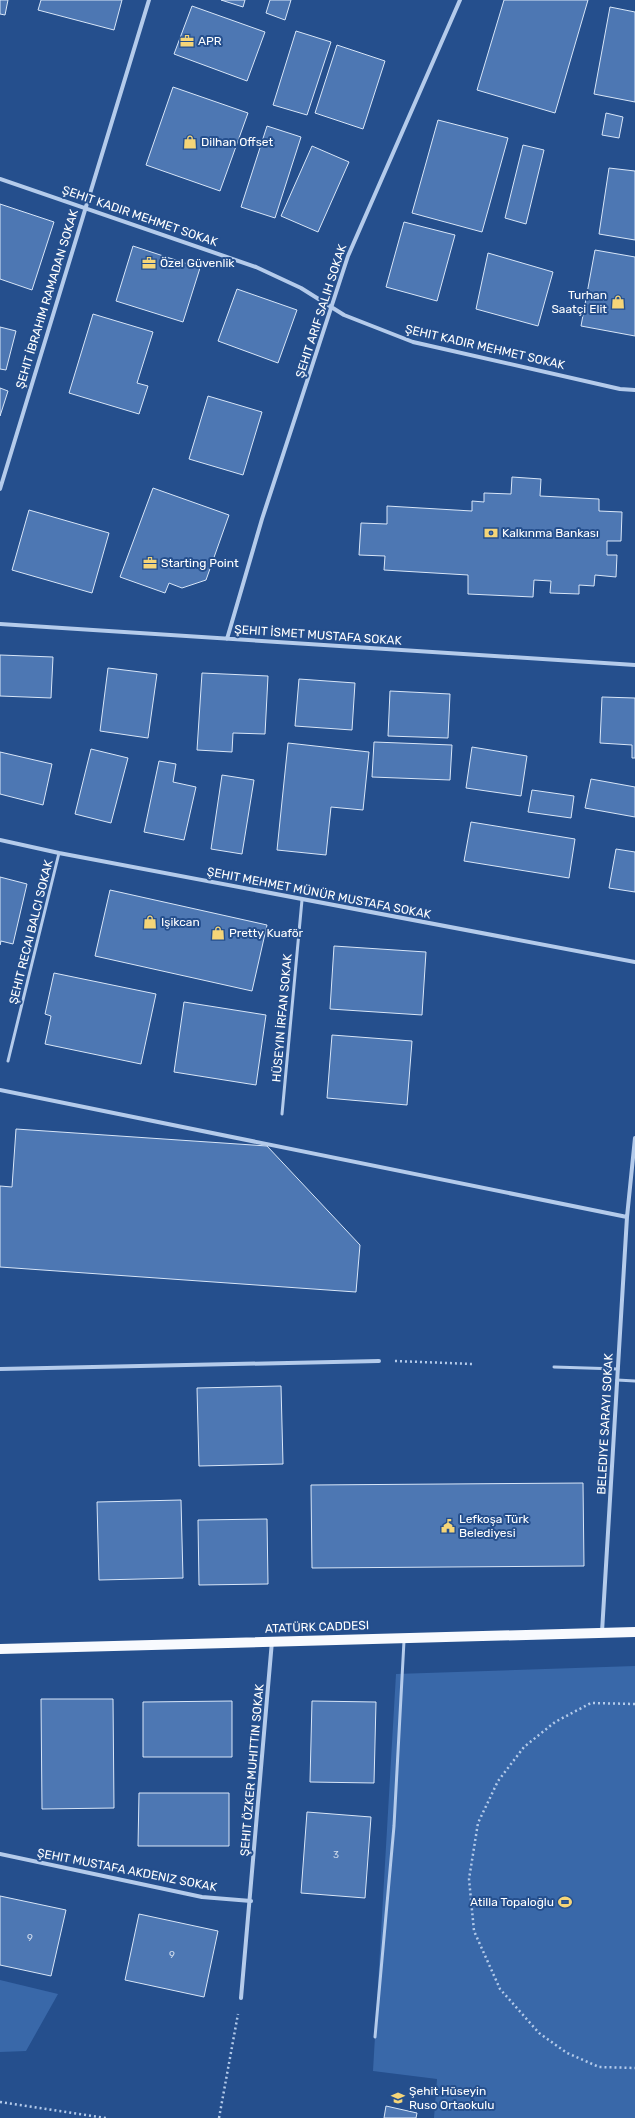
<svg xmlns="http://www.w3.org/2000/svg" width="635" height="2118" font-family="Rubik,sans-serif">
	<rect width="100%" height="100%" fill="#254f8d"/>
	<!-- green -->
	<path fill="#3968a9" d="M635 1666V2118H434L437 2079 373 2071 396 1674Z
		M0 1980 58 1994 26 2051 0 2052Z"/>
	<!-- building -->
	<path fill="#4d77b3" stroke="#d8e6f8" d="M0 0H8L5 15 0 14Z
		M41 0H122L114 30 38 10Z
		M221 0H245L243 7Z
		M270 0H291L285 20 266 13Z
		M504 0H588L555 113 477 90Z
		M192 6 265 32 247 81 174 54Z
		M610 7 635 12V102L594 94Z
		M296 31 331 42 307 115 273 105Z
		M337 45 385 61 363 129 315 113Z
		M173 87 248 113 220 191 146 165Z
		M606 113 623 117 619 138 602 135Z
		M438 120 508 138 482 232 412 213Z
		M267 126 301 137 275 218 241 207Z
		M523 145 544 150 526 224 505 218Z
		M312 146 349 162 318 232 281 216Z
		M609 168 635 171V240L599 234Z
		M0 204 54 222 32 290 0 279Z
		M404 222 455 235 437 301 386 287Z
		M133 246 200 268 183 322 116 301Z
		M595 250 635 257V336L581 326Z
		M488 253 553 272 538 326 476 309Z
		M237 289 297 310 278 363 218 341Z
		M93 314 153 332 137 383 148 386 139 414 69 393Z
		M0 327 16 331 6 370 0 369Z
		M0 388 8 391 0 416Z
		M208 396 262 412 243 475 189 459Z
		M512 477 541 479 540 496 599 499V511L622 512 621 541H607V555H617L616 577 595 575 594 586 579 585V594L550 593 551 581 534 580 533 597 468 594V575L384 570 385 556 359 555 361 523 387 524V506L472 511V501L484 502V493L511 494Z
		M153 488 229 515 206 580 182 588 169 583 165 593 120 577Z
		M29 510 109 533 92 593 12 570Z
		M0 655 53 657 51 698 0 696Z
		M108 668 157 674 148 738 100 731Z
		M202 673 268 676 265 734 233 733 232 752 197 750Z
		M299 679 355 683 352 730 295 726Z
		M390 691 450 694 448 738 388 736Z
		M602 697 635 698V758H632V745L600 743Z
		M374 742 452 745 450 780 372 777Z
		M288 743 369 752 363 810 331 807 326 855 277 850Z
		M472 747 527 756 521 796 466 788Z
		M91 749 128 758 111 823 75 814Z
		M0 752 52 764 43 805 0 794Z
		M159 761 176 764 173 782 196 787 184 840 144 832Z
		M222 775 254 780 242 854 211 849Z
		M591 779 635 787V817L585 808Z
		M532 790 574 796 571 818 528 812Z
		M471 822 575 839 569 878 464 861Z
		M616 849 635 852V892L609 888Z
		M0 877 27 884 13 944 1 941 0 945Z
		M110 890 267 925 252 991 95 956Z
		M334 946 426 952 422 1015 330 1009Z
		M54 973 156 994 141 1064 45 1044 51 1016 45 1014Z
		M184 1002 266 1015 256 1085 174 1072Z
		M332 1035 412 1041 407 1105 327 1098Z
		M16 1129 267 1146 360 1245 356 1292 0 1267V1186L12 1187Z
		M281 1386 283 1464 199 1466 197 1388Z
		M583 1483 584 1566 312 1568 311 1485Z
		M181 1500 183 1578 99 1580 97 1502Z
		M267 1519 268 1584 199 1585 198 1520Z
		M41 1699H113L114 1808 42 1809Z
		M232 1701V1757H143V1702Z
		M312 1701 376 1702 374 1783 310 1782Z
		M139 1793H229V1846H138Z
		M307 1812 371 1817 365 1898 301 1893Z
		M0 1896 66 1910 51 1976 0 1965Z
		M139 1914 218 1931 204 1997 125 1980Z
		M386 2106 417 2113 416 2118H384Z"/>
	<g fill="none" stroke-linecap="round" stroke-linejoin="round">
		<!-- path -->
		<path stroke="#b4cbeb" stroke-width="2.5" stroke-dasharray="2 3" stroke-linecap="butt" d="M395 1361 473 1364
			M635 1704 591 1703 555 1722 524 1747 498 1781 478 1823 469 1879 474 1931 500 1989 539 2033 567 2053 599 2067 635 2068
			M0 2102 106 2118
			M219 2118 238 2014"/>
		<!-- lane -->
		<path stroke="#b4cbeb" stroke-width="3" d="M8 1061 59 853
			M282 1114 302 900
			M554 1367 618 1369
			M617 1380 635 1381
			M375 2037 394 1826 404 1641"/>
		<!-- street -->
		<path stroke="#b4cbeb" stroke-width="4" d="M0 179 256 267 301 288 344 315 413 342 620 389 635 390
			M0 489 149 0
			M0 624 635 665
			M227 639 262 519 348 256 460 0
			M0 840 59 853 635 962
			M0 1090 627 1217
			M0 1369 379 1361
			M602 1632 627 1217 635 1138
			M0 1854 202 1897 251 1901
			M241 1998 272 1641"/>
		<!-- primary -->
		<path stroke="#f8fafe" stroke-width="10" d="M0 1649 635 1632"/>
	</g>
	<!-- icons -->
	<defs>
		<g id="office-bare" transform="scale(1.08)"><path d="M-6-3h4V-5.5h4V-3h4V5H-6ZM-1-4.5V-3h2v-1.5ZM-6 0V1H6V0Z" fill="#f5d578" stroke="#254f8d" stroke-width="2.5" paint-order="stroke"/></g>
		<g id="shop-bare" transform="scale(1.08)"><path d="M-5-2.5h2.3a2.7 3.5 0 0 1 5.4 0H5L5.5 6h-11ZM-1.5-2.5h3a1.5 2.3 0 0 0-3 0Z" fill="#f5d578" stroke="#254f8d" stroke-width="2.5" paint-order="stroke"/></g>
		<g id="bank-bare" transform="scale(1.08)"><path d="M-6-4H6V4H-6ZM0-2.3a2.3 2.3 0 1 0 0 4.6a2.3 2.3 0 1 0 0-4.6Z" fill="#f5d578" stroke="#254f8d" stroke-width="2.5" paint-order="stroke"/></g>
		<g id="civic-bare" transform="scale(1.08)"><path d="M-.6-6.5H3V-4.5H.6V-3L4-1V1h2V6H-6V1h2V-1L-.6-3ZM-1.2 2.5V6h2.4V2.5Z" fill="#f5d578" stroke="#254f8d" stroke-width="2.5" paint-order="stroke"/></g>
		<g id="stadium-bare" transform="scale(1.08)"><path d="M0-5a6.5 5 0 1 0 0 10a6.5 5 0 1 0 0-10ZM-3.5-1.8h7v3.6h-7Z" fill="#f5d578" stroke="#254f8d" stroke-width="2.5" paint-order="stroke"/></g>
		<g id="school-bare" transform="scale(1.08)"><path d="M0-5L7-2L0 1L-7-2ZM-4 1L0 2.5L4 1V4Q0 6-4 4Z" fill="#f5d578" stroke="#254f8d" stroke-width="2.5" paint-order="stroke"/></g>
	</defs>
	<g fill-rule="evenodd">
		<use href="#office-bare" x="187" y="41"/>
		<use href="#shop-bare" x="190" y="142"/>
		<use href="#office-bare" x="149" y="263"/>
		<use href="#shop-bare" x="618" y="302"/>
		<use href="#bank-bare" x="491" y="533"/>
		<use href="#office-bare" x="150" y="563"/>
		<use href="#shop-bare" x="150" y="922"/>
		<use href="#shop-bare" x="218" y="933"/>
		<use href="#civic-bare" x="448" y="1526"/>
		<use href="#stadium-bare" x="565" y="1902"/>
		<use href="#school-bare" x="398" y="2098"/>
	</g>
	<g text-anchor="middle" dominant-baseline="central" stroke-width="4" stroke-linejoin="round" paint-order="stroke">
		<!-- number labels -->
		<g font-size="10" fill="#d2ddec">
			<text x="336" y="1855">3</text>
			<text x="30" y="1938">9</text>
			<text x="172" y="1955">9</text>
		</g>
		<!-- poi labels -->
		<g font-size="12" fill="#fff" stroke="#254f8d" text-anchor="start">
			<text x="198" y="41">APR</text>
			<text x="201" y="142">Dilhan Offset</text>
			<text x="160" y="263">Özel Güvenlik</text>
			<text x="607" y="295" text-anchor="end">Turhan<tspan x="607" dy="14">Saatçi Elit</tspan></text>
			<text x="502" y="533">Kalkınma Bankası</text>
			<text x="161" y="563">Starting Point</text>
			<text x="161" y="922">Işikcan</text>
			<text x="229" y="933">Pretty Kuaför</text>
			<text x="459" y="1519">Lefkoşa Türk<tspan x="459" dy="14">Belediyesi</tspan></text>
			<text x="554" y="1902" text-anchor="end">Atilla Topaloğlu</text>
			<text x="409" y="2091">Şehit Hüseyin<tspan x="409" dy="14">Ruso Ortaokulu</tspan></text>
		</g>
		<!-- street labels -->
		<g font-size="12" fill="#fff" stroke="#254f8d">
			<text transform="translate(140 216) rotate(19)">ŞEHIT KADIR MEHMET SOKAK</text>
			<text transform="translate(47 299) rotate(-73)">ŞEHIT İBRAHIM RAMADAN SOKAK</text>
			<text transform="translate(321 311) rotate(-72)">ŞEHIT ARIF SALIH SOKAK</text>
			<text transform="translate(485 347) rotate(13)">ŞEHIT KADIR MEHMET SOKAK</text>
			<text transform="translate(318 635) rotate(4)">ŞEHIT İSMET MUSTAFA SOKAK</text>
			<text transform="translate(319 893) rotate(11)">ŞEHIT MEHMET MÜNÜR MUSTAFA SOKAK</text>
			<text transform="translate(31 932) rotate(-76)">ŞEHIT RECAI BALCI SOKAK</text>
			<text transform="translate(282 1018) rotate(-85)">HÜSEYIN İRFAN SOKAK</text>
			<text transform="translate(605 1424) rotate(-87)">BELEDIYE SARAYI SOKAK</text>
			<text transform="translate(317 1627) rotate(-2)">ATATÜRK CADDESI</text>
			<text transform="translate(252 1770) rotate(-85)">ŞEHIT ÖZKER MUHITTIN SOKAK</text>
			<text transform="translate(127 1870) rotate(11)">ŞEHIT MUSTAFA AKDENIZ SOKAK</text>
		</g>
	</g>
</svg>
